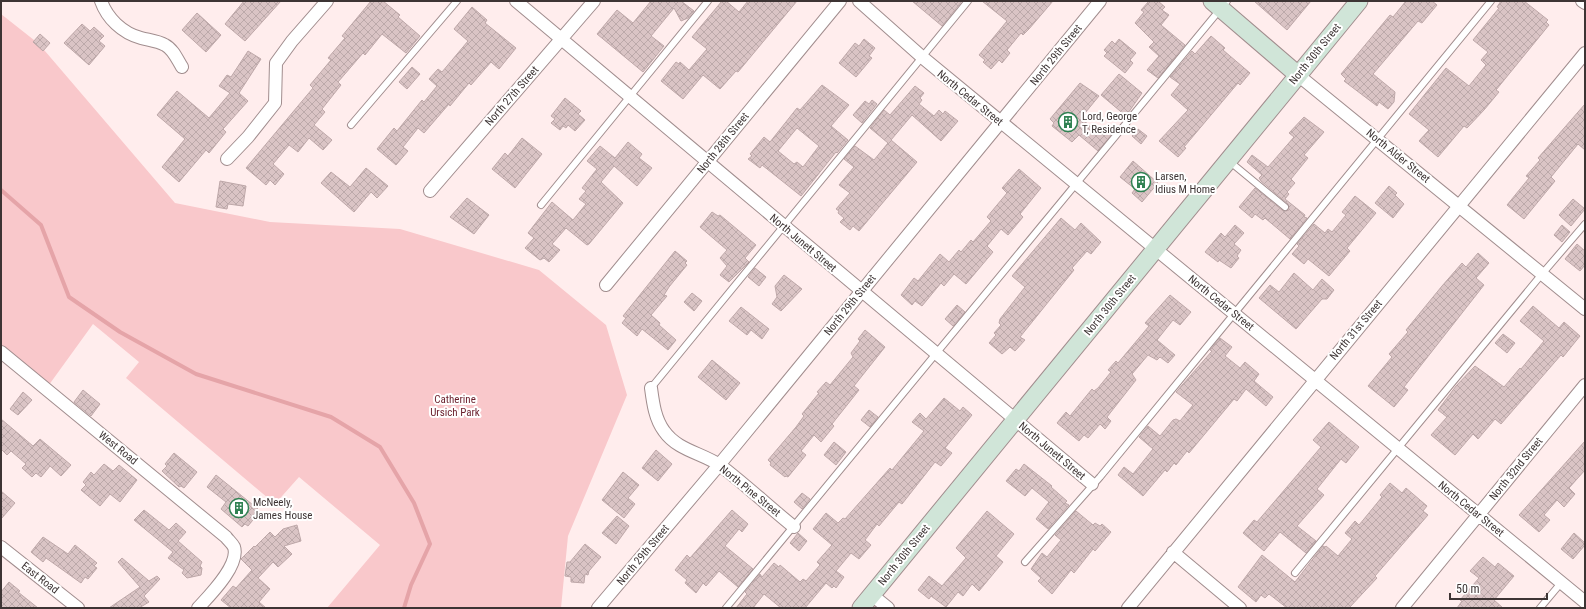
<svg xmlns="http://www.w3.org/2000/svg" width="1586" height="609" font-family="'Roboto Condensed',sans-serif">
	<defs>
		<pattern id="building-cross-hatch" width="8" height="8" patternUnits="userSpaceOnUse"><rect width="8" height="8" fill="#dac4c5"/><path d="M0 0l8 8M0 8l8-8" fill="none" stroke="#bca9aa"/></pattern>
	</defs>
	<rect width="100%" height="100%" fill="#ffeded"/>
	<!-- green -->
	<path fill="#f9c8cb" d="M1 14 39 44 175 203 270 222 400 229 539 270 606 325 627 395 568 536 561 608H327L380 545 299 477 275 504 126 378 139 362 93 324 46 389 1 352Z"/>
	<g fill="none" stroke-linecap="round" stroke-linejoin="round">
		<!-- stream -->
		<path stroke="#e5a4a8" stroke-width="4" d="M1 190 41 225 69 297 120 332 196 374 331 417 380 447 414 503 430 544 411 585 404 608"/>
	</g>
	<!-- building -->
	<path fill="url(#building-cross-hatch)" stroke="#bea8a9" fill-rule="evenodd" d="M244 1H281L245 41 225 24Z
		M371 1H383L400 15 398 17 420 36 406 53 382 34 365 55 363 53 338 82 341 85 322 109 325 112 314 125 332 140 323 150 309 138 298 152 289 145 273 164 284 174 275 185 270 180 266 185 246 168 313 88 310 85 331 60 328 58 345 38 342 36Z
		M651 1H681L694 11 688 18 681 21 674 8 651 36 664 46 643 72 597 34 617 10 633 23Z
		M722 1H726L739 12 748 1H797L738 72 736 71 720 89 703 75 683 99 661 81 676 62 679 64 680 62 689 70 707 49 692 37Z
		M912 1H962L942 26Z
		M982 1H1053L1029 29 1023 35 1021 33 1007 50 1010 53 1002 63 999 60 991 69 983 62 985 60 979 55 1007 21Z
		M1149 1H1158L1165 7 1162 10 1169 15 1161 25 1185 45 1158 78 1147 70 1159 56 1149 47 1154 42 1135 23 1144 12 1141 10Z
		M1254 1H1311L1287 30Z
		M1406 1H1432L1437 5 1422 23 1418 21 1373 74 1395 92 1394 102 1388 109 1379 102 1377 106 1344 81 1346 79 1341 74 1390 15 1393 17Z
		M1501 1H1524L1548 20 1546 22 1549 25 1496 90 1499 92 1484 110 1467 128 1464 126 1438 157 1419 141 1429 130 1409 114 1446 68 1469 86 1486 65 1481 60 1488 52 1473 40 1499 8 1497 7Z
		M472 7 487 20 485 23 516 48 499 69 491 62 471 85 469 83 450 106 449 104 424 133 418 128 403 147 408 151 396 165 377 149 394 128 397 131 422 100 424 102 437 86 429 79 438 69 442 72 468 41 454 29Z
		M197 13 221 35 206 52 182 30Z
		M82 24 90 31 94 27 104 36 99 41 105 46 89 65 64 43Z
		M40 34 50 43 43 51 33 42Z
		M1211 36 1225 48 1223 50 1250 73 1240 85 1238 83 1184 147 1186 148 1178 157 1159 141 1188 110 1171 95 1180 84 1170 77 1192 51 1195 54Z
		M864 39 875 48 869 56 872 58 856 77 839 63 855 43 859 46Z
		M1119 39 1136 53 1130 60 1133 63 1125 73 1104 56 1107 53 1104 50 1112 41 1115 44Z
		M248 51 261 59 239 93 248 101 223 129 226 132 209 153 206 150 179 182 162 167 185 139 157 115 177 91 209 118 230 93 219 86 227 75 231 77Z
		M412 67 420 74 407 89 399 82Z
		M1119 74 1142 93 1126 116 1101 95Z
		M1080 83 1099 96 1081 118 1099 134 1105 127 1113 133 1098 151 1079 135 1072 142 1052 126 1054 123 1050 119Z
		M822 85 849 105 831 126 848 140 837 153 836 152 801 196 762 165 760 168 748 159 752 156 750 154 764 137 770 142 797 108 800 110ZM797 128 819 146 803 167 797 162 794 164 778 151Z
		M915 86 924 93 920 98 922 100 919 104 934 116 939 110 943 114 945 111 958 121 941 141 912 115 891 140 917 162 859 231 853 226 850 230 840 222 844 218 838 213 839 211 836 209 850 193 839 185 854 167 844 159 855 146 874 160 888 143 870 128 884 110 890 115Z
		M565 98 581 111 578 114 585 120 575 131 568 125 566 128 563 126 560 130 551 123 555 119 551 116Z
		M872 100 877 104 862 123 853 115 865 101 869 104Z
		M1585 104V150L1578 144 1551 177 1555 181 1524 219 1507 205 1529 178 1526 176 1540 160 1538 158Z
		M1304 117 1324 132 1304 155 1308 158 1291 179 1295 183 1287 192 1289 194 1285 199 1305 215 1304 217 1307 218 1290 239 1265 218 1263 220 1255 214 1252 218 1239 207 1255 188 1282 210 1286 211 1289 210 1288 204 1261 181 1259 178 1262 175 1247 162 1252 155 1268 167 1294 137 1289 133Z
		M1138 129 1147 136 1141 144 1132 136Z
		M522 138 542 154 515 188 492 169 505 153 508 156Z
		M628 142 642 154 639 158 652 168 637 186 614 166 601 182 623 203 589 244 587 245 566 228 552 244 560 250 549 262 544 258 540 260 525 248 534 238 528 233 552 202 573 220 586 204 579 199 586 191 582 188 597 169 587 161 600 146 615 158Z
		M1133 161 1158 183 1142 202 1132 193 1135 189 1120 177Z
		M366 168 388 186 377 198 371 192 354 212 321 183 331 172 350 187Z
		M1019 169 1041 188 1020 214 1023 217 1008 235 1001 229 987 246 993 252 966 284 954 274 944 286 941 283 922 306 915 301 912 305 901 295 914 278 918 281 940 254 949 262 959 250 961 252 971 240 973 242 991 221 987 217 1007 193 1002 188Z
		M220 181 246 186 243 206 228 204 227 209 216 207Z
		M1389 186 1397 193 1395 195 1404 204 1393 218 1375 203Z
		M1355 196 1376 213 1347 248 1350 251 1329 276 1308 259 1304 264 1292 254 1299 246 1297 244 1314 224 1325 233 1328 229 1332 232 1346 215 1342 212Z
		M467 198 489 215 474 234 450 217Z
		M1573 199 1585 209 1571 226 1559 215Z
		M712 212 718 216 720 215 756 245 745 258 749 262 729 282 720 275 727 266 720 258 727 250 700 227Z
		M1061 218 1075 230 1081 223 1101 242 1091 254 1087 251 1072 268 1074 270 1020 337 1025 340 1015 351 1010 347 1002 354 989 343 996 335 994 333 1001 325 999 323 1000 319 1025 287 1012 276Z
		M1235 225 1244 233 1234 244 1241 250 1237 256 1239 258 1231 268 1219 260 1218 262 1205 252 1221 233 1225 237Z
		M1562 225 1570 232 1562 242 1554 235Z
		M1577 244 1585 251V265L1580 271 1565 259Z
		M675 251 687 261 685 263 687 265 669 287 664 295 667 296 651 315 660 323 659 325 676 340 668 350 642 329 637 336 622 323 626 318 623 316Z
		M1478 253 1489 263 1476 278 1484 285 1404 387 1408 390 1394 407 1368 386 1392 357 1389 354 1408 332 1406 330 1442 286 1462 263 1466 267Z
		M755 268 766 277 759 286 748 277Z
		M1294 273 1313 290 1322 279 1334 290 1327 299H1322L1296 329 1259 298 1270 285 1279 292Z
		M784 275 802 289 781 311 772 304 777 297 775 286Z
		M692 293 702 301 694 311 684 302Z
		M1170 295 1191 312 1180 325 1173 320 1157 340 1175 355 1168 363 1160 357 1157 360 1148 355 1132 374 1136 380 1107 417 1111 421 1105 429 1100 424 1088 438 1084 435 1079 441 1057 423 1066 412 1070 416 1092 389 1094 391 1098 388 1111 372 1108 370 1116 361 1118 363 1149 326 1145 323Z
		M957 305 965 312 953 326 945 319Z
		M1533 306 1559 328 1564 322 1580 336 1563 357 1561 355 1501 424 1495 419 1478 439 1473 434 1455 455 1431 435 1447 417 1438 410 1456 386 1475 366 1504 387 1520 368 1521 369 1544 341 1520 321Z
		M741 307 769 329 762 339 751 330 747 335 729 321Z
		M865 330 885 347 854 386 859 390 832 424 834 426 821 442 814 435 801 451 806 455 788 477 786 476 785 477 770 465 771 463 768 460 796 427 804 416 802 414 819 393 817 392 826 382 830 385 853 357 851 353 860 341 858 339Z
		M1503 334 1515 343 1507 353 1495 343Z
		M1220 338 1232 347 1225 356 1240 368 1245 362 1259 374 1254 381 1273 397 1266 406 1246 389 1237 401 1234 399 1189 453 1187 451 1176 465 1174 463 1167 472 1165 470 1143 496 1118 475 1124 467 1133 474 1153 449 1139 437 1148 426 1160 436 1173 420 1176 419 1180 421 1193 405 1176 392 1212 351 1210 350Z
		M712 360 740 383 726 400 698 377Z
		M83 390 100 404 91 416 74 402Z
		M23 392 32 400 18 415 10 409Z
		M944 398 960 411 963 407 972 415 945 448 952 453 941 466 935 462 902 504 899 502 879 526 877 524 865 540 871 545 859 559 851 553 836 571 844 577 836 588 834 586 832 588 826 583 805 608H781L764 594 753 608H736L747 594 745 592 760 574 762 577 774 563 779 567 780 565 800 582 803 579 806 581 820 565 817 562 832 545 813 529 826 513 838 523 843 518 845 519 890 468 892 470 924 431 912 422 920 413 926 419Z
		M869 410 878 417 870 427 861 420Z
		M1 419 33 446 40 439 71 465 61 476 50 466 41 477 36 473 32 477 22 468 26 464 11 451 7 455 1 449Z
		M1329 422 1359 447 1346 463 1341 459 1317 489 1324 495 1297 526 1316 541 1306 553 1280 532 1264 551 1243 533 1254 520 1257 522 1321 447 1313 440Z
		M1585 441V470L1569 488 1575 494 1564 507 1557 500 1544 515 1550 520 1539 532 1519 515Z
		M834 442 846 452 836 465 824 455Z
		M656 450 672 464 658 481 642 468Z
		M174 453 197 472 184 488 181 486 179 487 162 471 167 466 165 464Z
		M104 464 113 471 119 465 137 480 120 502 110 494 100 506 81 490 86 485 83 482 91 472 94 475Z
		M1024 464 1052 486 1051 487 1067 501 1065 503 1069 505 1048 529 1036 519 1049 502 1032 488 1025 496 1006 481 1016 469 1019 471Z
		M623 472 639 485 628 498 635 504 624 518 602 500Z
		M216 475 258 509 254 513 257 515 248 526 245 524 242 527 221 509 226 502 207 487Z
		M1390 483 1402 493 1406 488 1427 506 1423 511 1428 515 1375 576 1377 578 1349 608H1287L1269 594 1265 598 1261 595 1256 602 1238 587 1262 555 1295 582 1323 546 1325 547 1326 546 1338 556 1352 539 1345 533 1355 521 1359 525 1382 497 1380 495Z
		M1 491 15 503 1 519Z
		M802 493 810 499 802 509 794 502Z
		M144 510 169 530 176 523 186 532 178 541 202 562 200 566 202 568 201 575 187 578 182 573 184 570 168 558 173 552 134 520Z
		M732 510 748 524 742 532 739 529 725 546 753 569 738 587 719 571 706 586 703 583 696 593 685 583 687 580 675 570 687 555 690 558Z
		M987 511 1014 534 996 556 1003 562 979 591 972 584 963 596 958 592 946 607 931 596 929 599 918 590 929 576 942 586 966 558 956 548Z
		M1076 511 1093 525 1095 523 1100 526 1102 524 1111 532 1095 551 1093 549 1074 573 1071 570 1052 594 1038 581 1041 578 1031 569 1042 553 1047 557 1061 540 1055 535Z
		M617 516 629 526 616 544 602 533Z
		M297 525 301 541 284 546 292 554 278 567 273 562 258 578 270 589 259 602 266 608H231L221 600 233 586 236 588 252 570 241 559 254 546 255 547 270 532 275 537 283 529Z
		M798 533 807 541 799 551 790 543Z
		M1574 533 1585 543V545L1573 559 1561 549Z
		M43 537 68 554 75 545 97 563 94 566 97 568 88 579 85 577 81 583 46 558 43 562 31 552Z
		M585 544 601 557 589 571 588 575 585 574 584 583 571 582V577L565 576 567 562H570Z
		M1483 557 1495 567 1498 563 1514 576 1494 600 1503 608H1457L1462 601 1460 600 1479 578 1470 571Z
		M122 558 149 581 157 576 160 579 144 596 149 602 139 608H109L140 587 118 562Z
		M9 582 20 591 18 592 38 608H1V592Z"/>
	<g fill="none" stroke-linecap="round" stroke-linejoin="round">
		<!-- lane casing -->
		<g stroke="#a18d8e" stroke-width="8">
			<path id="lane" d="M351 125 457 1
				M1229 161 1285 207
				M541 205 708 1
				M651 388 968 1
				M1025 562 1100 477 1491 1
				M1295 573 1542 274 1585 224
				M726 608 1227 1
				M1540 608 1561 583"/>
		</g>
		<!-- street casing -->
		<g stroke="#a18d8e" stroke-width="14">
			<path id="street" d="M101 1C107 18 122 33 141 38 148 40 158 41 165 45 173 49 177 59 182 67
				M516 1 1092 484
				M859 1 922 57 1585 602
				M1582 1 1585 3
				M1298 75 1585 309
				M227 159 248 137 275 103 276 63 292 41 327 1
				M430 191 594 1
				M606 285 840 1
				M1 352 226 537C228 540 232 543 234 547 240 565 210 595 198 608
				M651 388C653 403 655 419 664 431 678 451 703 453 721 466 746 485 769 507 794 527
				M1 547 78 608
				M1173 552 1240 608
				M872 595 888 608
				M598 608 719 465 1100 1
				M1128 608 1585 53
				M1402 608 1585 385"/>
		</g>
		<!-- secondary casing -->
		<g stroke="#a18d8e" stroke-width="19">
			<path id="secondary" d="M1212 1 1298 75
				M861 608 1359 1"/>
		</g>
		<!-- lane -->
		<use href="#lane" stroke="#fff" stroke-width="6"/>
		<!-- street -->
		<use href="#street" stroke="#fff" stroke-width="12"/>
		<!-- secondary -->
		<use href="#secondary" stroke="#d0e5d8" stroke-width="17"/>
	</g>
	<!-- icons -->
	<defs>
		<g id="building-ring" transform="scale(1)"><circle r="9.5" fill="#fff" stroke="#308253" stroke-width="1.5"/><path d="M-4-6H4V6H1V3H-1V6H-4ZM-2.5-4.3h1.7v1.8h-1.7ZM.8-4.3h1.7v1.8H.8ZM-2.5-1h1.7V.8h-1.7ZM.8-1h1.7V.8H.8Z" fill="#308253"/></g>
	</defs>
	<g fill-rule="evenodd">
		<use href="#building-ring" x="1068" y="122"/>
		<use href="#building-ring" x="1141" y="182"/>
		<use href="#building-ring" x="239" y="508"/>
	</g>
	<g text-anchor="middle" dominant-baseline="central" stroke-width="4" stroke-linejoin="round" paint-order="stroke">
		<!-- street labels -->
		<g font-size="11" fill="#3d3434" stroke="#fff">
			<text transform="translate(1315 54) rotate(-51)">North 30th Street</text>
			<text transform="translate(1056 55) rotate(-51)">North 29th Street</text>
			<text transform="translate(512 96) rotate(-49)">North 27th Street</text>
			<text transform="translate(970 98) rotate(39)">North Cedar Street</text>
			<text transform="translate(723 143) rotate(-51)">North 28th Street</text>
			<text transform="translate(1398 156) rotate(39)">North Alder Street</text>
			<text transform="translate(803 243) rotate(40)">North Junett Street</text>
			<text transform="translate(1221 303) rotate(39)">North Cedar Street</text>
			<text transform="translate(850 305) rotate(-51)">North 29th Street</text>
			<text transform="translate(1110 305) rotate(-51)">North 30th Street</text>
			<text transform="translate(1356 330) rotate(-50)">North 31st Street</text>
			<text transform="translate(118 448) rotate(39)">West Road</text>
			<text transform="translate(1052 451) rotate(40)">North Junett Street</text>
			<text transform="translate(1516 469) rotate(-51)">North 32nd Street</text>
			<text transform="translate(750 491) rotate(39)">North Pine Street</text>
			<text transform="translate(1471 509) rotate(39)">North Cedar Street</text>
			<text transform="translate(643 555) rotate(-50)">North 29th Street</text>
			<text transform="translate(904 555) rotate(-51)">North 30th Street</text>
			<text transform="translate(40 578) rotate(38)">East Road</text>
		</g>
		<!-- poi labels -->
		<g font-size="11" fill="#3d3434" stroke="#fff" text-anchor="start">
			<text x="1082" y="116">Lord, George<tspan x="1082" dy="13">T, Residence</tspan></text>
			<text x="1155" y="176">Larsen,<tspan x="1155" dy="13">Idius M Home</tspan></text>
			<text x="253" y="502">McNeely,<tspan x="253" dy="13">James House</tspan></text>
		</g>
		<!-- park labels -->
		<g font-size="11" fill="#691e2b" stroke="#fff">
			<text x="455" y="399">Catherine<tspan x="455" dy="13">Ursich Park</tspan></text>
		</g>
	</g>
	<!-- border -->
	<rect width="1586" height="609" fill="none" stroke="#3d3434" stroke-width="4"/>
	<!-- scale -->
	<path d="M1450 593v6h97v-6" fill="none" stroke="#3d3434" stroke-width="2"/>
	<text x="1456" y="593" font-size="12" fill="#3d3434" stroke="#ffffff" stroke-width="3" paint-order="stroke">50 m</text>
</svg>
